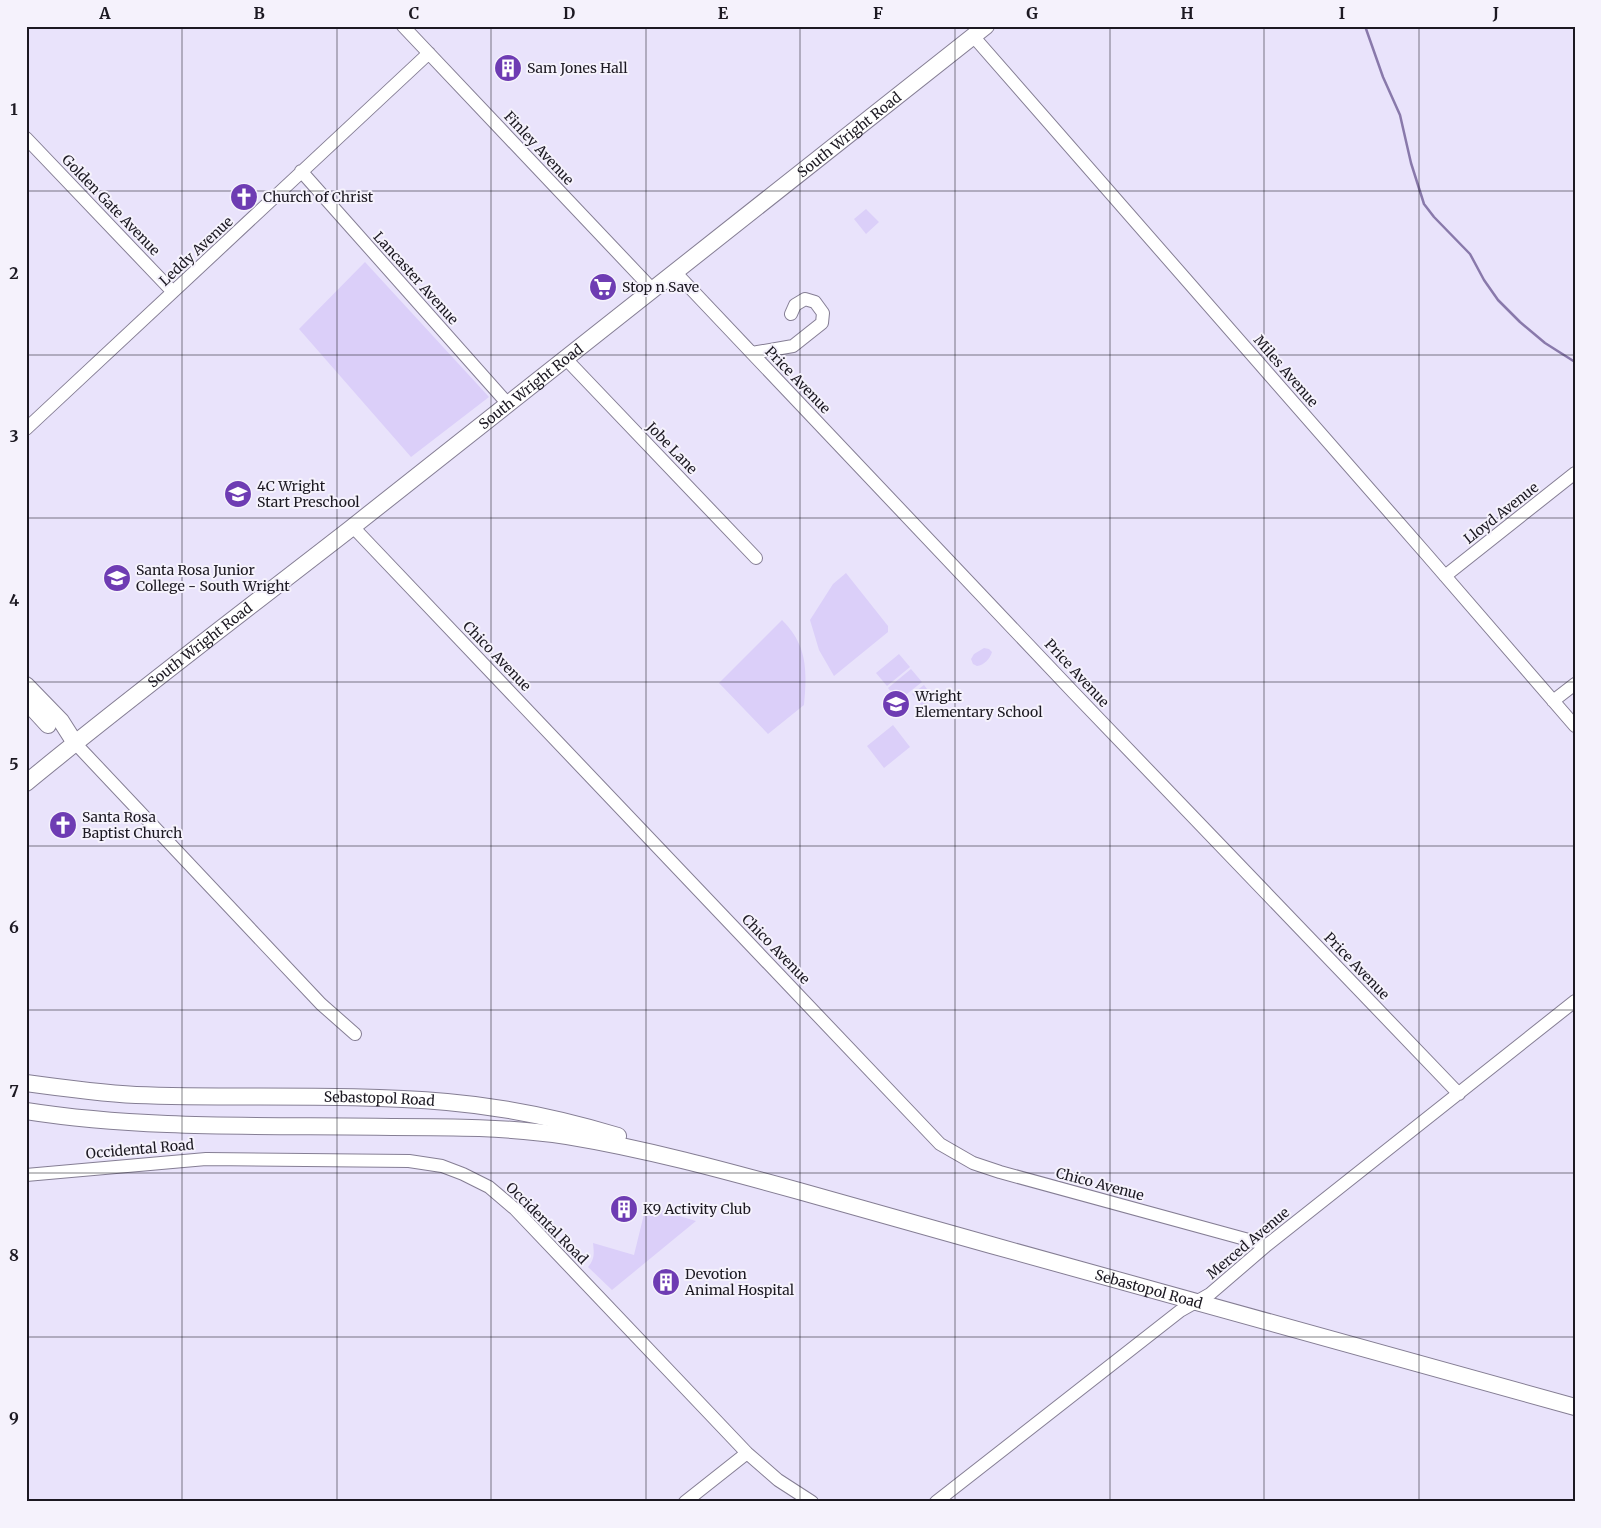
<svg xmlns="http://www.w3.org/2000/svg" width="1601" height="1528" font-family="Merriweather,serif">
	<rect width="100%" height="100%" fill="#e9e3fb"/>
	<!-- green -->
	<path fill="#dbcff9" d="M866 209 879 222 866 234 854 219Z
		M365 262 489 397 411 457 299 329Z
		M846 573 888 626V632L834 676 819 650 810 620 833 584Z
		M782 620C808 646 807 671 804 705L768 734 719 683Z
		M984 648 989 649 992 652C990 659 984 665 977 666L973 664 971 659 974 654Z
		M899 654 910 667 887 686 876 673Z
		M911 669 922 682 898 701 888 688Z
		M924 685 934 698 923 707 912 694Z
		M893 725 910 747 884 768 867 746Z
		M646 1206 696 1221 612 1290 588 1267C595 1259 594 1253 593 1243L634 1255Z"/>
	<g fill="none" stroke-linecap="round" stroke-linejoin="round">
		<!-- stream -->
		<path stroke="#8979ab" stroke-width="2.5" d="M1365 26 1383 77 1400 115 1411 163 1424 204 1434 217 1470 254 1484 280 1498 300 1520 322 1545 343 1575 362"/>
		<!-- minor casing -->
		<g stroke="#857e94" stroke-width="14">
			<path id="minor" d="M403 26 653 290
				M973 36 1427 555 1575 726
				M26 138 173 292
				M301 171 508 404
				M675 272 1074 693 1459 1094
				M752 353 793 346 822 323 823 313 815 302 805 299 795 305 791 314
				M566 359 756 558
				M26 429 429 53
				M353 527 940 1144 973 1163 1000 1172 1267 1245
				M1445 576 1575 473
				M1553 701 1575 684
				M75 743 321 1004 355 1034
				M26 1175 206 1159 409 1161 442 1166 463 1174 489 1187 515 1209 747 1453 778 1480 812 1502
				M685 1502 747 1453
				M936 1502 1180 1311 1210 1294 1267 1245 1575 1001"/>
		</g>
		<!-- major casing -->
		<g stroke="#857e94" stroke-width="18">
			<g id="major">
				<path d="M26 685 61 721 75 743"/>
				<path d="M26 701 48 725"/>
				<path id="s1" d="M26 783C132 696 242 613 350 529 562 362 774 195 986 26"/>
				<path id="s2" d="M26 1083C62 1088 99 1093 136 1095 239 1099 344 1093 447 1102 505 1107 562 1119 618 1136"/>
				<path id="s3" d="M26 1111C147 1130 270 1125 392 1127 450 1127 509 1127 567 1136 646 1149 723 1170 799 1191 863 1209 927 1227 991 1245 1185 1300 1380 1352 1575 1407"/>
			</g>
		</g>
		<!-- minor -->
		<use href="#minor" stroke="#fff" stroke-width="12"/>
		<!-- major -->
		<use href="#major" stroke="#fff" stroke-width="16"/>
	</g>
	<!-- grid -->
	<path fill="none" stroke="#1c1922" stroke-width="1" stroke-opacity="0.55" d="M182 26V1502M337 26V1502M491 26V1502M646 26V1502M800 26V1502M955 26V1502M1110 26V1502M1264 26V1502M1419 26V1502M26 191H1575M26 355H1575M26 518H1575M26 682H1575M26 846H1575M26 1010H1575M26 1173H1575M26 1337H1575"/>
	<!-- icons -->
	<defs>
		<g id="building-disc" transform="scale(1.4375)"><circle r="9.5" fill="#6e3cb3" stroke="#f5f2fc"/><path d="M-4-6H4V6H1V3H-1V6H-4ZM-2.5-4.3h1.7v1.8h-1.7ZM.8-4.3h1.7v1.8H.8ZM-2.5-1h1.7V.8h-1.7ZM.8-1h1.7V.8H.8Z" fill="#fff"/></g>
		<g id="church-disc" transform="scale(1.4375)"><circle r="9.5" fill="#6e3cb3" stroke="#f5f2fc"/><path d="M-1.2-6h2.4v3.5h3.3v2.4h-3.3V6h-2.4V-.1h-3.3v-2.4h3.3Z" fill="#fff"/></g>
		<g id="supermarket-disc" transform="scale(1.4375)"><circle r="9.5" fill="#6e3cb3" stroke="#f5f2fc"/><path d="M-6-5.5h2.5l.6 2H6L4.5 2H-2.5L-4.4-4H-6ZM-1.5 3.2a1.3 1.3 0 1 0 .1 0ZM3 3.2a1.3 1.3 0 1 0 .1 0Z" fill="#fff"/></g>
		<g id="school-disc" transform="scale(1.4375)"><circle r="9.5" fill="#6e3cb3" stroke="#f5f2fc"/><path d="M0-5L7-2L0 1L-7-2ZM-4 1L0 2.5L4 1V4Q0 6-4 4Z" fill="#fff"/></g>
	</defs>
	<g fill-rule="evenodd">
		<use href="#building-disc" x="508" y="68"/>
		<use href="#church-disc" x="244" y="197"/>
		<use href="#supermarket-disc" x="603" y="287"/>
		<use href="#school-disc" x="238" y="494"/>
		<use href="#school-disc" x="117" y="578"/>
		<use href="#school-disc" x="896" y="704"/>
		<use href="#church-disc" x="63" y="825"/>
		<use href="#building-disc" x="624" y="1209"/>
		<use href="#building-disc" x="666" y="1282"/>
	</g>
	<g text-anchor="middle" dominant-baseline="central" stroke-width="4" stroke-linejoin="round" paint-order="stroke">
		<!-- poi labels -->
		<g font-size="14" fill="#1c1922" stroke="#f5f2fc" text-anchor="start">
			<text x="527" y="68">Sam Jones Hall</text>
			<text x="263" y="197">Church of Christ</text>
			<text x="622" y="287">Stop n Save</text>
			<text x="257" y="486">4C Wright<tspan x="257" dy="16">Start Preschool</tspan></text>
			<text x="136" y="570">Santa Rosa Junior<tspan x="136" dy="16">College - South Wright</tspan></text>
			<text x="915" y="696">Wright<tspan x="915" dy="16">Elementary School</tspan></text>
			<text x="82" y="817">Santa Rosa<tspan x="82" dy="16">Baptist Church</tspan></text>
			<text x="643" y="1209">K9 Activity Club</text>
			<text x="685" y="1274">Devotion<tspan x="685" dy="16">Animal Hospital</tspan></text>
		</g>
		<!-- street labels -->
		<g font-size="14" fill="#1c1922" stroke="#f5f2fc">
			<text stroke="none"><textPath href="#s1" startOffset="1048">South Wright Road</textPath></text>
			<text transform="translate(539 148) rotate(47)">Finley Avenue</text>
			<text transform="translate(111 205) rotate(46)">Golden Gate Avenue</text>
			<text transform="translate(196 251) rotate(-43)">Leddy Avenue</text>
			<text transform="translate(416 278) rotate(48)">Lancaster Avenue</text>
			<text transform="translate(1286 371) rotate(49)">Miles Avenue</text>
			<text transform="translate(798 380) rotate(46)">Price Avenue</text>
			<text stroke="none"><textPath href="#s1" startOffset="642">South Wright Road</textPath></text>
			<text transform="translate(672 448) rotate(46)">Jobe Lane</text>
			<text transform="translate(1501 513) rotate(-38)">Lloyd Avenue</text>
			<text stroke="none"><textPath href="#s1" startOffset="222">South Wright Road</textPath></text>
			<text transform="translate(497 656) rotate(46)">Chico Avenue</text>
			<text transform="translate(1077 673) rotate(47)">Price Avenue</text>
			<text transform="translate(776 949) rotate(46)">Chico Avenue</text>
			<text transform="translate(1357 966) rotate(46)">Price Avenue</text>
			<text stroke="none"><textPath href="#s2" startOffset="354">Sebastopol Road</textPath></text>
			<text transform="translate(140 1149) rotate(-5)">Occidental Road</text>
			<text transform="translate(1100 1184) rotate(15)">Chico Avenue</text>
			<text transform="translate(547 1223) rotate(45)">Occidental Road</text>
			<text transform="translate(1248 1243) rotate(-40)">Merced Avenue</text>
			<text stroke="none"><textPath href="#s3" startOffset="1144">Sebastopol Road</textPath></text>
		</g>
	</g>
	<!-- border -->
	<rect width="1601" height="1528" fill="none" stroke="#f5f2fc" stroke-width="55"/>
	<rect x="28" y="28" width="1546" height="1472" fill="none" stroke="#1c1922" stroke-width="2"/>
	<g font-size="16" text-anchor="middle" font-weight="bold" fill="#1c1922">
		<text x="105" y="19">A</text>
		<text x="259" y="19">B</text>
		<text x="414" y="19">C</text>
		<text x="569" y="19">D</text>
		<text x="723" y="19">E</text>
		<text x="878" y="19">F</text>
		<text x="1032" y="19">G</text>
		<text x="1187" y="19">H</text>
		<text x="1342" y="19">I</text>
		<text x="1496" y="19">J</text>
		<text x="14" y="115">1</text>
		<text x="14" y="279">2</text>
		<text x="14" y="442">3</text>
		<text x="14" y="606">4</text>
		<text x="14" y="770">5</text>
		<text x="14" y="933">6</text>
		<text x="14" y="1097">7</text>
		<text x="14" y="1261">8</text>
		<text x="14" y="1424">9</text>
	</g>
</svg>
